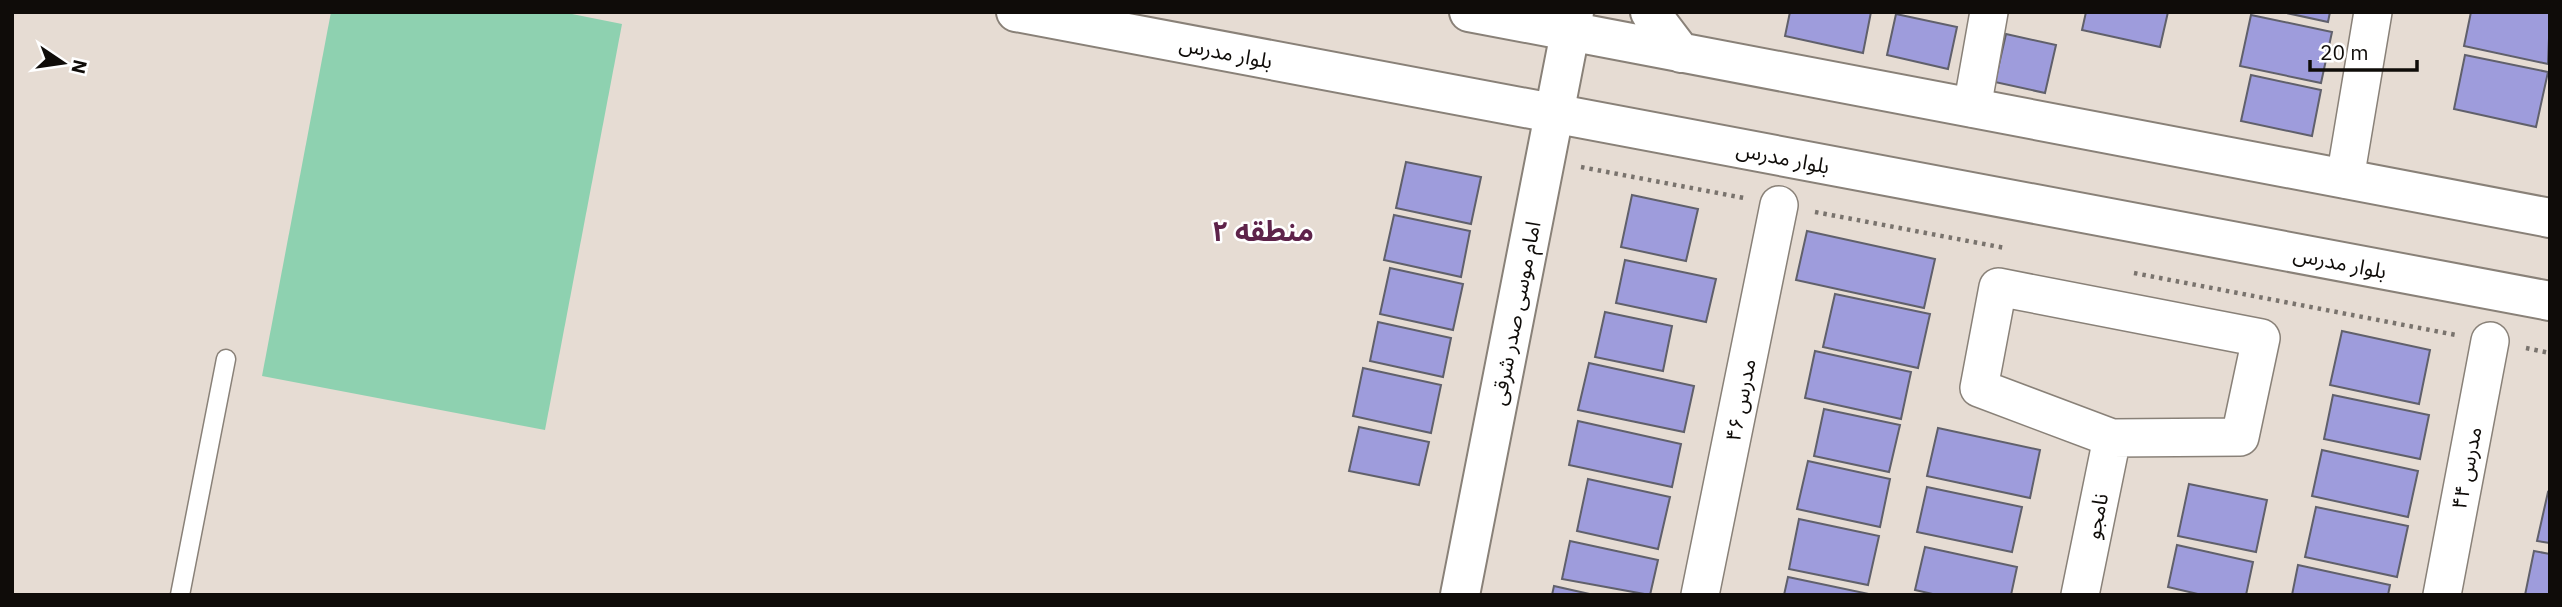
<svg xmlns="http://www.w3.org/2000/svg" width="2562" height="607" font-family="'IBM Plex Sans','Noto Sans Arabic',sans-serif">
	<rect width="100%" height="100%" fill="#e6dcd3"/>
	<!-- green -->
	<path fill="#8ed1b0" d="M331 12H562L622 24 545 430 262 376Z"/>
	<!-- building -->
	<path fill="#9e9cdc" stroke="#60606b" stroke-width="2" d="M1790 12H1871L1863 53 1785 36Z
		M2086 12H2168L2160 47 2082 30Z
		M2282 12H2330L2328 22Z
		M2471 12H2550L2548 64 2464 46Z
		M1896 14 1957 27 1948 69 1887 55Z
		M2251 15 2332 32 2321 83 2240 66Z
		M2006 34 2056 45 2045 93 1995 82Z
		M2465 55 2548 72 2536 127 2454 109Z
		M2251 75 2321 90 2312 136 2241 121Z
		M1406 162 1481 177 1471 224 1396 208Z
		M1632 195 1698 209 1686 261 1621 247Z
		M1394 215 1470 231 1461 277 1384 260Z
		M1807 231 1935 259 1924 308 1796 280Z
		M1625 260 1716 279 1706 322 1616 303Z
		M1390 268 1463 284 1453 330 1380 314Z
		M1835 294 1930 314 1918 368 1823 347Z
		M1605 312 1672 326 1663 371 1595 357Z
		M1378 322 1451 338 1443 377 1370 361Z
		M2342 331 2430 350 2419 404 2330 385Z
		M1815 351 1911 372 1901 419 1805 398Z
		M1589 363 1694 386 1684 432 1578 410Z
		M1363 368 1441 385 1431 433 1353 416Z
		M2333 395 2429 415 2420 459 2324 439Z
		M1824 409 1900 425 1889 472 1814 456Z
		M1578 421 1681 444 1672 487 1569 465Z
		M1359 427 1429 442 1419 485 1349 471Z
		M1938 428 2040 450 2030 498 1927 476Z
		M2322 450 2418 471 2408 517 2312 496Z
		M1808 461 1890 479 1880 527 1797 509Z
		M1588 479 1670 497 1658 549 1577 531Z
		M2189 484 2267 500 2256 552 2178 536Z
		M1927 487 2022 507 2012 552 1917 532Z
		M2548 492 2550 493V543L2537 541Z
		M2316 507 2408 526 2397 577 2305 557Z
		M1799 519 1879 536 1868 585 1789 569Z
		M1570 541 1658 560 1650 595 1562 579Z
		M2177 545 2253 562 2246 595H2202L2168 587Z
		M1925 547 2017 567 2011 595H1937L1915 590Z
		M2534 551 2550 554V595H2525Z
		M2298 565 2390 585 2388 595H2292Z
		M1788 577 1869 594V595H1784Z
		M1554 586 1594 595H1552Z"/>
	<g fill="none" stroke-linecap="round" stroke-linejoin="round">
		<!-- service casing -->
		<g stroke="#898178" stroke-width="21">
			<path id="service" d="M180 595 226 359"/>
		</g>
		<!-- minor casing -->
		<g stroke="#898178" stroke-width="40">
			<path id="minor" d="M1972 108 1989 12
				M2345 179 2373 12
				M1998 287 2261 338 2240 437 2112 438 1979 388Z
				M1700 595 1779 205
				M2080 595 2112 438
				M2442 595 2490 341"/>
		</g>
		<!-- tertiary casing -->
		<g stroke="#898178" stroke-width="42">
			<path id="tertiary" d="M1460 595 1574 12"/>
		</g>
		<!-- secondary casing -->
		<g stroke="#898178" stroke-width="42">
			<path id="secondary" d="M1016 12 2550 301
				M1469 12 2550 218
				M1650 12 1681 53"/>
		</g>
		<!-- path -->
		<path stroke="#79736d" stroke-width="4.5" stroke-dasharray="3.5 5" stroke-linecap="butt" d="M1581 167 1744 198
			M1815 212 2005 248
			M2134 273 2456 335
			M2526 348 2550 353"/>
		<!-- service -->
		<use href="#service" stroke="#fff" stroke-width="18"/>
		<!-- minor -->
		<use href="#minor" stroke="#fff" stroke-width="37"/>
		<!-- tertiary -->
		<use href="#tertiary" stroke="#fff" stroke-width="38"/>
		<!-- secondary -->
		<use href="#secondary" stroke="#fff" stroke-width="38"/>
	</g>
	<g text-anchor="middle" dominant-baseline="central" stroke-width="5" stroke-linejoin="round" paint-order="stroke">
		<!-- street labels -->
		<g font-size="21" fill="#0f0c09" stroke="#fff">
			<text transform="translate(1226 52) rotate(11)">بلوار مدرس</text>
			<text transform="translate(1783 157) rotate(11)">بلوار مدرس</text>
			<text transform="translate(2340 262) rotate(11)">بلوار مدرس</text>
			<text transform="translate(1515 313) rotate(-79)">امام موسی صدر شرقی</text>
			<text transform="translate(1740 400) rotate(-79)">مدرس ۴۶</text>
			<text transform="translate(2466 468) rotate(-79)">مدرس ۴۴</text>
			<text transform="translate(2096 516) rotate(-79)">نامجو</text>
		</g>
		<!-- district labels -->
		<g font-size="28" font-weight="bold" fill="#5e234a" stroke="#fff">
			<text x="1263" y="230">منطقه ۲</text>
		</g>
	</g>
	<!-- border -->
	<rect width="2562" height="607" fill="none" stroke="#0f0c09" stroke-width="28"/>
	<!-- north arrow -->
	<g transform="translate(63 63) rotate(103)" stroke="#ffffff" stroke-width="5" paint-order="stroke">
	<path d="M0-5L12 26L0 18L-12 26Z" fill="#0f0c09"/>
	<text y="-10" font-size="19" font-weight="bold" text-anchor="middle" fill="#0f0c09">N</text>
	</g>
	<!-- scale -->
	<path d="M2310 60v10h107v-10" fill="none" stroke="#0f0c09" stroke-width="3.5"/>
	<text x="2320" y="60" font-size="21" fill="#0f0c09" stroke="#ffffff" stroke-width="5" paint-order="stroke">20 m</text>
</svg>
